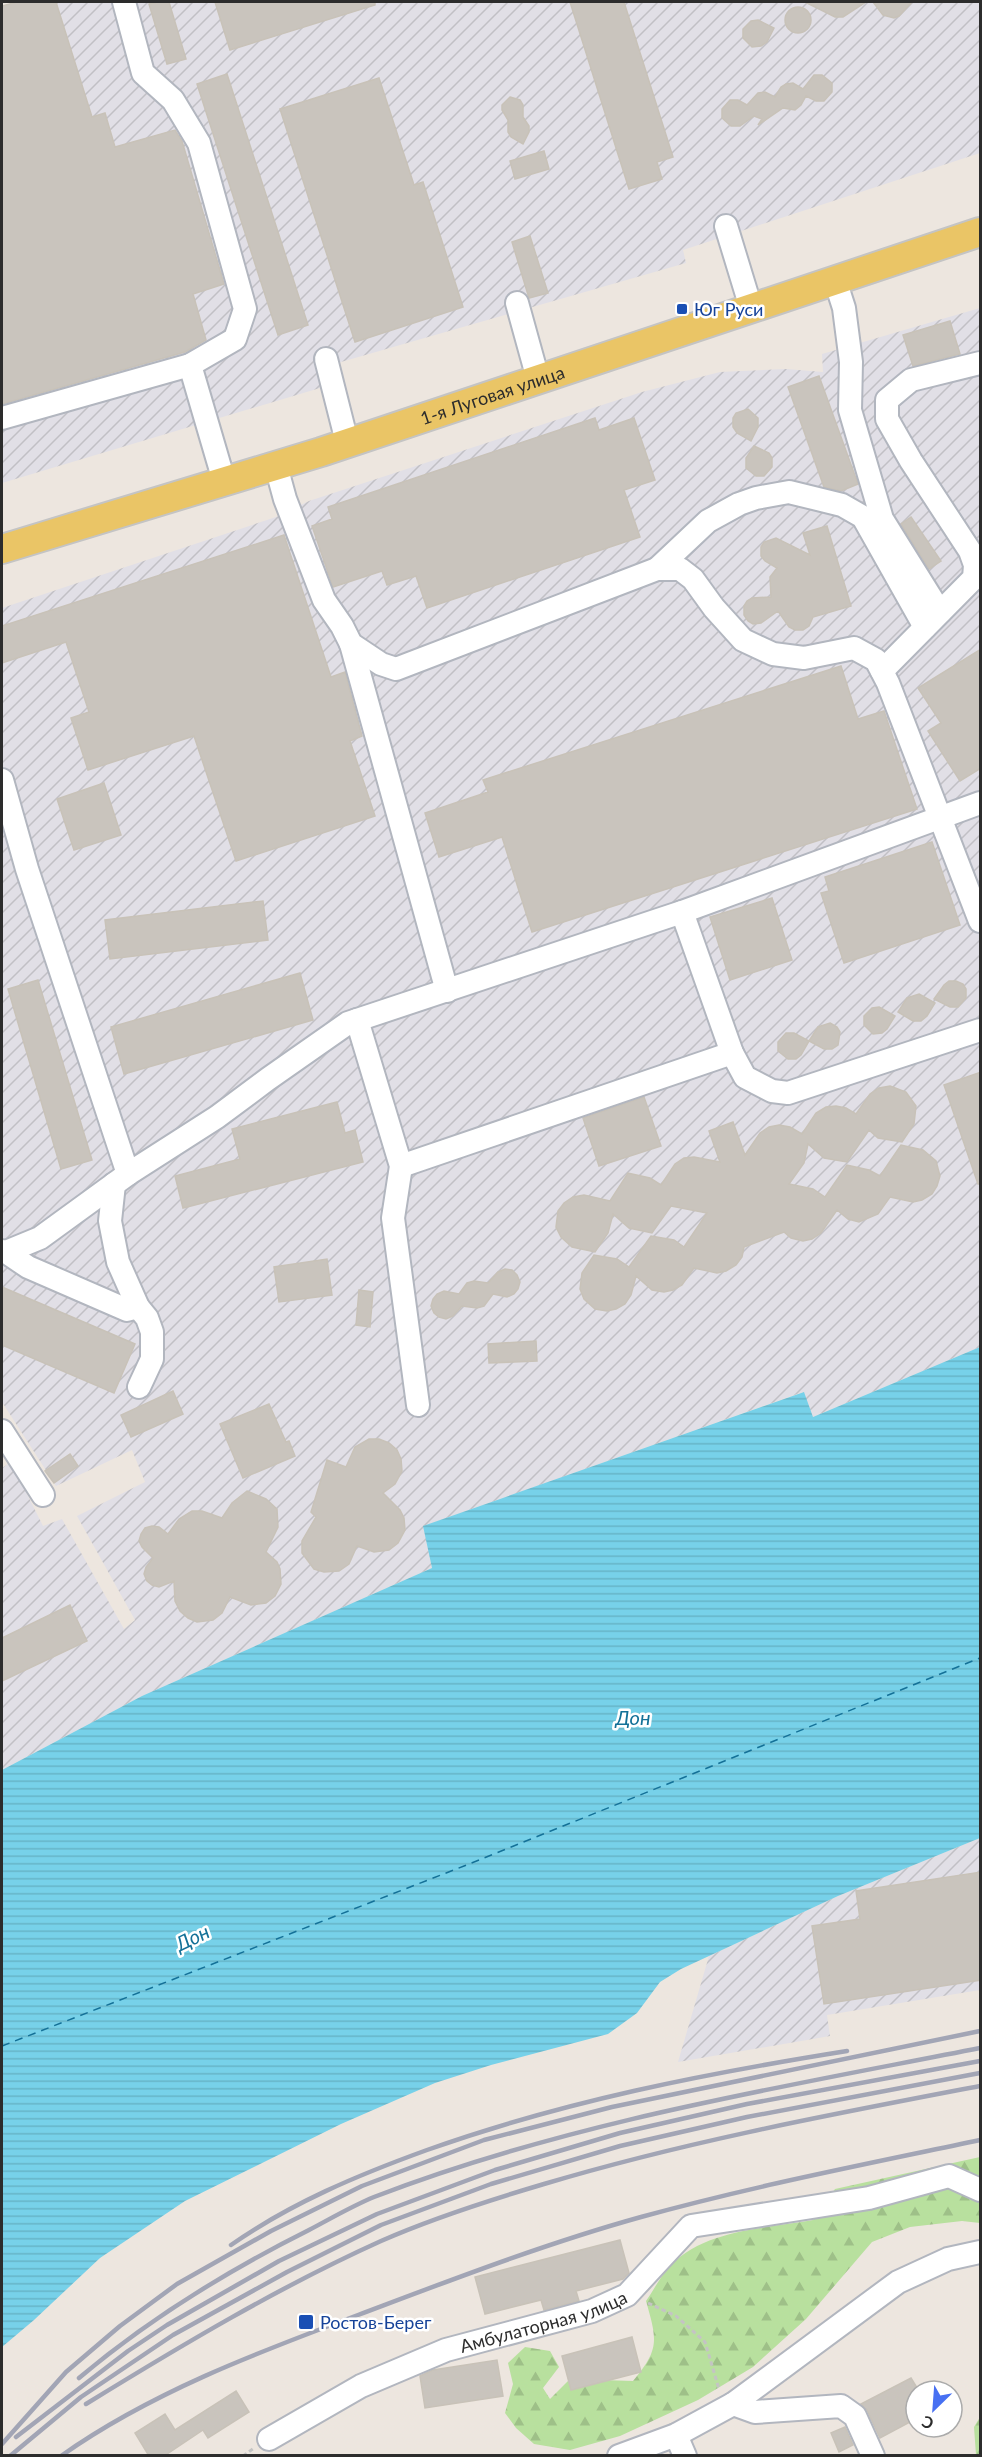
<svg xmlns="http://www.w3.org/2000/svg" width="982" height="2457" font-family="Lato,sans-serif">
	<defs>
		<pattern id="industrial-furrows" width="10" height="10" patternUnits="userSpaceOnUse" patternTransform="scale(1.5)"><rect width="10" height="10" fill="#e1dfe6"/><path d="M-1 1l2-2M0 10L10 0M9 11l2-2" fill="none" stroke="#c1c0c5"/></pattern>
		<pattern id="forest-firs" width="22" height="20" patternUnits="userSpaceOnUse" patternTransform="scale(1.5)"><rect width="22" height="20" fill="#b8e09e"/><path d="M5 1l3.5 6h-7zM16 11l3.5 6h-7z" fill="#9ec088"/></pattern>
		<pattern id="water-rules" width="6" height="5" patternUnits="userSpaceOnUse" patternTransform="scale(1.5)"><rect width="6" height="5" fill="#77d1e9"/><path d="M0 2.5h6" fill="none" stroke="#67b4c8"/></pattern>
	</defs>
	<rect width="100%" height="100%" fill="#ede6df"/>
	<!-- industrial -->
	<path fill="url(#industrial-furrows)" d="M28 2H980V153L683 250 686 263 320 368V388L2 483V9Z
		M980 308V1347L813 1417 803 1392 424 1526 432 1568 142 1696 2 1770V1468L11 1462 43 1526 62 1519 124 1629 135 1620 77 1516 145 1482 132 1450 56 1486 2 1402V608L276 517 309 501 642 392 720 372 786 369 823 372 822 354Z
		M980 1838V1990L827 2015 830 2036 678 2062 709 1956 838 1896Z"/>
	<!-- forest -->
	<path fill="url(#forest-firs)" d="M980 2157V2223L962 2221 910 2227 872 2242 806 2319 753 2367 698 2400 620 2436 570 2450 534 2444 516 2428 505 2413 513 2384 508 2363 525 2347 550 2351 559 2367 543 2388 550 2399 570 2379 633 2381C660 2349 657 2340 646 2301 653 2291 659 2279 667 2270 698 2230 767 2228 813 2220L835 2189Z
		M980 2417V2455H976L974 2427Z"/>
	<!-- water -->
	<path fill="url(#water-rules)" d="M980 1347V1838L838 1896 681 1969 660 1982 637 2013 608 2034 491 2065 435 2083 341 2124 185 2201 100 2258 34 2320 2 2347V1770L142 1696 432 1568 423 1526 804 1392 813 1417Z"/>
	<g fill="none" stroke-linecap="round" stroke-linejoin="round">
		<!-- ferry -->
		<path stroke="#147198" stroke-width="1.5" stroke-dasharray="8 6" stroke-linecap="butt" d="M2 2046 464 1866 980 1658"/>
	</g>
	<!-- building -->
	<path fill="#c9c4bd" stroke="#c8c2b8" stroke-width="1.5" d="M17 2H56L92 117 105 113 115 147 175 130 182 141 224 284 193 294 206 340 185 352 2 404V6Z
		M158 2H169L186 59 167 64 149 4Z
		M215 2H375V5L230 50Z
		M570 2H624L673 157 657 162 662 179 629 189Z
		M805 2H866L843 17H835Z
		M873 2H912L899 16 894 18 883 15Z
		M785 20a13 13 0 1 1 26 0a13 13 0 1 1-26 0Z
		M758 20 774 28 767 42 761 46 752 47 743 38V29L751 21Z
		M227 74 308 325 278 335 197 84Z
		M814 75H822L832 83V92L824 101H816L806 96 801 105 795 110 783 108 758 125 762 119 754 116 740 126H731L722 118V109L730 100H738L747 105 758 93 765 92 775 97 781 87 786 84 793 83 803 89Z
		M379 78 414 185 423 182 463 307 355 342 280 109Z
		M510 97 520 100 523 105V117L529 126V132L523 144 511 137 508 132V120L502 110V105Z
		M544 151 549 169 515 179 510 161Z
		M530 236 548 293 529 298 512 242Z
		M950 321 960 354 913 366 903 335Z
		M819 376 858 484 841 491 824 487 788 387Z
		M748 409 758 418V427L751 441 737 433 733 427V418L736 413Z
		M595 418 599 430 634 418 655 480 624 490 640 537 427 608 416 576 387 585 382 571 333 587 312 526 332 519 328 507Z
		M754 446 769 453 772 458V467L764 476H756L746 468V458Z
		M911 517 941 561 929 569 901 524Z
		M827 526 851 606 813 617 809 626 803 630H795L789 627 778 611 761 623 753 624 748 621 744 615V606L747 601 752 598 771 597 770 577 777 568 765 561 761 556V547L764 542 776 538 810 555 803 533Z
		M284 535 331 677 345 672 362 736 350 741 375 816 236 861 194 736 88 770 71 718 89 712 66 642 2 663V626Z
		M981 649V768L960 781 928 731 941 723 918 688Z
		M841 666 858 719 884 711 917 809 532 932 502 837 439 857 425 813 488 792 483 780Z
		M104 783 121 835 74 850 57 799Z
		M932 842 960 925 844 963 821 893 829 891 825 877Z
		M772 898 792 960 730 980 710 917Z
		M263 901 268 940 110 959 105 920Z
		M300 973 313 1020 124 1074 111 1027Z
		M38 980 92 1160 61 1169 8 989Z
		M949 981H956L963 984 966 989V998L958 1007H950L934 999 944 985Z
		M919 994 935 1003 927 1016 921 1021H913L898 1012 907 998Z
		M879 1007 895 1016 887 1029 882 1033 873 1034 864 1025V1016L872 1008Z
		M830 1023 837 1027 840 1032 838 1045 832 1049H824L809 1041 818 1027Z
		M786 1033H794L809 1041 801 1055 796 1059H788L778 1051V1042Z
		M981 1072V1184H978L944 1085Z
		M890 1086 906 1092 916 1106 914 1124 902 1142 878 1138 869 1130 847 1162 824 1158 808 1144 804 1163 789 1184 813 1189 825 1197 847 1165 869 1170 880 1176 901 1145 923 1150 936 1161 940 1176 937 1186 932 1194 922 1200 913 1202 890 1197 878 1214 859 1222 848 1219 837 1210 821 1233 812 1239 803 1241 791 1238 784 1232 744 1247 742 1257 736 1265 726 1271 717 1273 694 1268 682 1285 673 1290 664 1292 652 1290 636 1276 631 1295 625 1304 616 1309 607 1311 595 1309 584 1299 580 1289 582 1273 594 1255 617 1259 629 1267 651 1236 674 1240 684 1247 707 1213 671 1206 652 1233 629 1228 613 1214 608 1233 595 1252 572 1247 561 1237 556 1227 558 1211 564 1203 573 1197 584 1195 610 1201 628 1173 650 1178 661 1185 675 1164 684 1158 694 1157 720 1162 709 1131 733 1122 745 1155 760 1133 769 1127 779 1125 790 1127 802 1134 816 1113 826 1107 836 1106 846 1108 856 1114 870 1094 879 1088Z
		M644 1097 661 1146 599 1166 583 1118Z
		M337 1102 345 1133 355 1130 363 1162 183 1208 175 1176 240 1159 232 1129Z
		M327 1259 332 1295 279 1302 274 1267Z
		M505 1269 512 1270 517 1275 520 1282 518 1289 514 1294 507 1297 493 1294 484 1306 477 1308 462 1306 453 1316 446 1319 439 1317 434 1313 431 1306 433 1299 437 1294 444 1291 459 1294 467 1283 474 1281 488 1283 498 1272Z
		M2 1287 135 1344 114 1393 2 1345Z
		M359 1290 373 1292 370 1327 356 1325Z
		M536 1341 537 1361 489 1363 488 1344Z
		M173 1391 183 1414 131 1437 121 1415Z
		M269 1404 286 1442 289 1441 295 1456 243 1478 220 1424Z
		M369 1439H379L389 1443 397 1450 401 1459 402 1471 395 1484 383 1493 400 1510 404 1518 405 1530 398 1543 389 1550 374 1552 357 1546 349 1564 339 1571 324 1572 314 1569 302 1553V1541L316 1517 311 1512 327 1460 346 1467 355 1447Z
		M70 1454 78 1466 54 1483 45 1471Z
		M247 1491 266 1499 277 1509 278 1527 266 1552 277 1562 280 1569 281 1584 275 1596 266 1603 251 1605 230 1597 222 1613 213 1620 197 1622 188 1618 180 1611 175 1601 174 1581 159 1587 152 1585 147 1581 144 1574 146 1567 153 1558 142 1547 139 1541 141 1534 145 1528 152 1526 159 1527 168 1534 179 1519 192 1511H202L222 1518 232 1503Z
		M70 1605 87 1641 2 1681V1638Z
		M981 1872V1980L824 2004 812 1926 860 1919 856 1891Z
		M620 2240 629 2273 623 2279 576 2291 579 2301 544 2310 541 2300 485 2314 475 2277Z
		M632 2337 641 2372 571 2390 562 2356Z
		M497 2360 503 2396 425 2408 420 2376 433 2370Z
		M911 2378 919 2391H916V2397L906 2405 912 2421 880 2438 867 2410 861 2404Z
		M236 2391 249 2412 208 2438 203 2430 164 2456H149L135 2433 165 2414 175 2430Z
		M845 2427 853 2445 839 2452 831 2433Z"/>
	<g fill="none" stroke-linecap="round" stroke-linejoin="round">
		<!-- minor casing -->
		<g stroke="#b2b6bf" stroke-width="26">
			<g id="minor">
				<path d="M726 226 751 308"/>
				<path d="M835 280 844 308 851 362 850 410 882 519 940 612"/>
				<path d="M517 303 538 379"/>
				<path d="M326 359 347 442"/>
				<path d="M190 365 224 481"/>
				<path d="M2 418 190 365 235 339 245 309 199 143 173 100 143 73 124 2"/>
				<path d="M276 466 285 499 324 600 342 626 351 644 381 664 396 669 657 569H680L693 579 714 608 743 640 773 654 804 658 854 648 876 660 888 683 980 921"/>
				<path d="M657 569 708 521 739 504 756 498 789 492 842 505 863 517 925 627"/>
				<path d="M351 644 447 991"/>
				<path d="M882 671 974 578 975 565 970 551 911 461 887 419V400L911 380 980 363"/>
				<path d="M2 780 27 869 128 1174"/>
				<path d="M682 912 732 1053 745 1077 772 1091 788 1093 980 1030"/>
				<path d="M357 1020 401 1166 393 1218 418 1405"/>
				<path d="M401 1166 732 1053"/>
				<path d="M114 1184 110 1221 118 1262 138 1307 147 1318 152 1332V1359L139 1387"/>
				<path d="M2 1251 6 1252 40 1238 128 1174 217 1117 268 1079 348 1023 682 912 980 803"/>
				<path d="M6 1252 28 1267 127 1310 138 1307"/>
				<path d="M2 1431 43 1495"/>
				<path d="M733 2404 755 2412 841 2406 855 2416 873 2456"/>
				<path d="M676 2435 685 2456"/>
				<path id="s1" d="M269 2439 361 2386 446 2350 592 2311 627 2295 691 2226 869 2198 949 2176 980 2190"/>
				<path d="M619 2456 676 2435 733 2404 898 2282 948 2259 980 2252"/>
			</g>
		</g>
		<!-- major casing -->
		<g stroke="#c4c4c4" stroke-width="32">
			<g id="major">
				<path id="s2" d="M2 549 321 452 980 232"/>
			</g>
		</g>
		<!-- path -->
		<path stroke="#c4c4c4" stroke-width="3" stroke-dasharray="4.5 3" stroke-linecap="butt" d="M648 2303 676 2316 705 2342 719 2389
			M243 2456 254 2448"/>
		<!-- minor -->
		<use href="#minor" stroke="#fff" stroke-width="22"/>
		<!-- major -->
		<use href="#major" stroke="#eac566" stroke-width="28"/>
		<!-- rail -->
		<path stroke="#a2a5b5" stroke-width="4.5" d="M231 2245C291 2203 358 2175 427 2150 565 2101 703 2074 847 2051
			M79 2378C149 2319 227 2271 309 2230 330 2219 352 2206 374 2197 569 2122 777 2088 980 2048
			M86 2404C182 2345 279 2287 381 2241 433 2218 490 2200 544 2184 688 2141 834 2114 980 2086
			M16 2437 128 2351 167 2325 279 2261 377 2214 495 2170 620 2133 747 2104 980 2061
			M2 2444 66 2372 120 2326 177 2284 271 2231 362 2186 484 2140 612 2107 980 2031
			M10 2456 81 2397 173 2335 287 2272 381 2225 491 2184 620 2146 747 2117 980 2073
			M61 2456C150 2393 256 2353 358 2315 451 2280 544 2244 641 2217 753 2186 867 2164 980 2140"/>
	</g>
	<!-- markers -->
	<g fill="#1a4fb4" stroke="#fff" stroke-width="2">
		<rect x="676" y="303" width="12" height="12" rx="3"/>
		<rect x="298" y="2314" width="16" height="16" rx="3"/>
	</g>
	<g text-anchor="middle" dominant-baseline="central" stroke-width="5" stroke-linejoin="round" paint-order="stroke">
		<!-- transit labels -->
		<g font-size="18" fill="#164399" stroke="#fff" text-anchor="start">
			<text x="694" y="309">Юг Руси</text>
			<text x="320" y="2322">Ростов-Берег</text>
		</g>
		<!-- street labels -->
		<g font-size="18" fill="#2c2c2c" stroke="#fff">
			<text stroke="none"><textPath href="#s2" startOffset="514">1-я Луговая улица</textPath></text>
			<text stroke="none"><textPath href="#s1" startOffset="300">Амбулаторная улица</textPath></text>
		</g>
		<!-- water labels -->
		<g font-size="20" font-style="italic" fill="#147198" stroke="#fff">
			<text x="633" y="1717">Дон</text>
			<text transform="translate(192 1937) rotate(-26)">Дон</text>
		</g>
	</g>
	<!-- border -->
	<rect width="982" height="2457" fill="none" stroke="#2c2c2c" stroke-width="6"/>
	<!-- north arrow -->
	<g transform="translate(934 2409) rotate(205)"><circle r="28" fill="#ffffff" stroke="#ababab" stroke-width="1.5"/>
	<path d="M0-4.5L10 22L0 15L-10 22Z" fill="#4770f2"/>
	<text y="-9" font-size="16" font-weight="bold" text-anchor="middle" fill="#2c2c2c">С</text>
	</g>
</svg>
